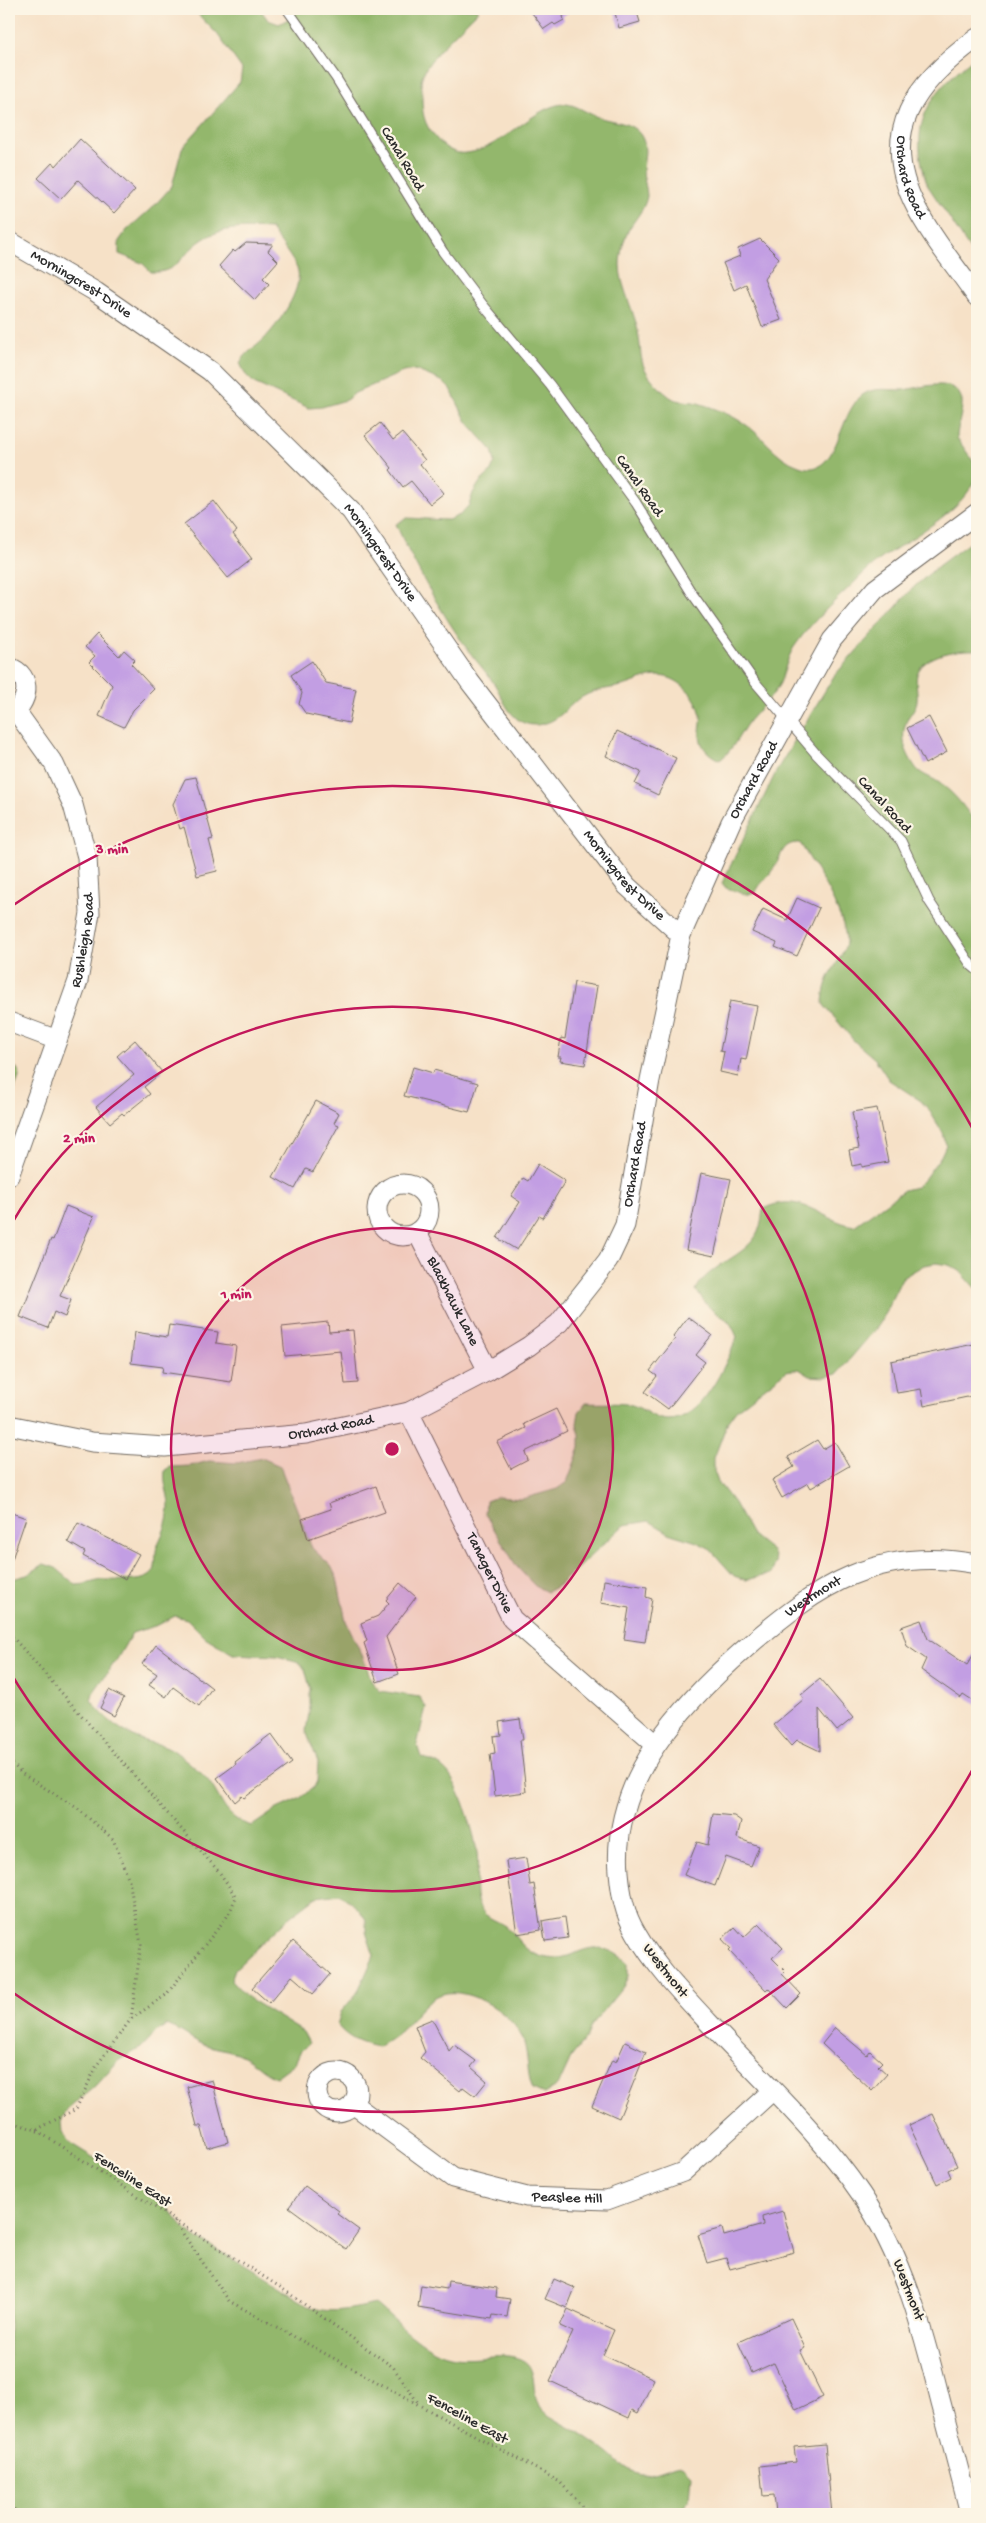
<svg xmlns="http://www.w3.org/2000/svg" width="986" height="2523" font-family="'Gochi Hand',sans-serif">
	<rect width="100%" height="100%" fill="#fcf5e5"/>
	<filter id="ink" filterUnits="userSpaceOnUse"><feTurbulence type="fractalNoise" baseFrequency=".02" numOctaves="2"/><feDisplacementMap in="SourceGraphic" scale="10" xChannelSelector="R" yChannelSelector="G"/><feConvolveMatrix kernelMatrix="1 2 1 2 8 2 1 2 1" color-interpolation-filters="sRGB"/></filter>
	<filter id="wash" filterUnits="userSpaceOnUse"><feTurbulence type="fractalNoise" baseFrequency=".0096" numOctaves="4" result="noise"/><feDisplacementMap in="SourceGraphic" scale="20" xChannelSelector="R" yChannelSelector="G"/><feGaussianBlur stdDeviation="1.12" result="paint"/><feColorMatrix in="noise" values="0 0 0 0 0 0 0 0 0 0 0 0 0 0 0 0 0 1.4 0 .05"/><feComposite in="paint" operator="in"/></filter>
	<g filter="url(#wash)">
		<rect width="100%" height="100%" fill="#f6e1c7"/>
		<!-- forest -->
		<path fill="#93b76c" stroke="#5f714c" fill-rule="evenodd" d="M193 9H260L268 20 279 24 290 18 296 9H478L477 12C463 26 427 59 422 77 420 82 422 89 422 93 422 112 423 123 435 137 443 147 454 155 467 153 503 149 536 103 566 104 578 105 589 115 601 118 614 122 631 122 640 134 648 145 644 157 643 170 643 178 647 188 647 196 645 209 635 219 629 229 624 239 620 254 620 265 620 288 637 315 639 338 641 349 640 359 645 369 650 379 661 390 670 397 679 403 691 400 701 404 714 408 729 414 740 421 762 433 775 458 799 466 840 481 837 411 864 394 875 387 887 390 900 390 916 390 957 373 962 401 963 410 957 428 957 438L977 467C977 510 893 544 865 572 841 596 813 619 794 647 787 658 785 671 780 683 773 697 759 709 749 721 739 735 733 750 720 760 708 755 699 746 700 732 700 727 702 722 701 717 699 699 683 681 666 677 649 673 637 683 622 686 603 690 593 689 576 701 566 709 559 719 546 723 535 727 523 725 515 717 506 709 501 695 495 685 486 671 474 659 465 646 441 612 412 562 396 524L407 518 448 520 460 515 469 505 473 493 480 482 490 473 495 462 492 450 467 422 451 390 442 381 415 370 403 372 355 393 346 400 322 407 309 408 254 383 245 374 240 363C246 352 255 348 264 339 277 326 302 291 298 271 295 261 277 239 271 229 247 228 223 226 202 240 182 253 178 274 151 272L142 263 119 254V241L127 230 155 205 172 186 182 148 240 82 242 69 218 35Z
			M977 55V260L928 186C906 123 929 93 977 55Z
			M977 537V650C958 649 924 654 917 674 915 683 918 693 917 701 916 707 911 713 908 718 899 737 905 752 916 768 923 776 931 777 938 782 955 793 966 809 977 825V1290L960 1271 949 1265 936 1263 924 1265 902 1278 879 1325 837 1374 824 1377 810 1376 799 1369 786 1371 736 1410 728 1421 714 1458V1471L718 1482 734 1503 752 1535 772 1551 776 1562 771 1574 746 1580 734 1576 709 1548 697 1542 671 1534 649 1521 624 1525 559 1585 547 1592 535 1586 517 1567 485 1514 486 1501 497 1497 522 1499 557 1489 567 1482 580 1448V1435L577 1424 579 1412 586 1403C601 1404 618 1402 632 1405 645 1409 653 1419 667 1420 702 1421 726 1364 737 1337 728 1316 727 1321 712 1310 706 1305 701 1296 696 1290 708 1264 747 1257 758 1232 761 1225 762 1216 763 1209 801 1190 820 1220 854 1226L904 1190 916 1187 925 1178 941 1156 946 1145 943 1133 929 1110 921 1101 889 1080 875 1059 855 1042 823 1004C824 976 836 969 845 947 853 926 812 862 800 843 782 842 782 855 774 868 768 877 760 883 755 893 745 897 736 890 726 888L722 883 778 768 834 676 914 587 938 566Z
			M17 1068 20 1074 9 1106V1069Z
			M262 1458 280 1466 312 1548 331 1566 337 1578 346 1621 363 1657 372 1682 380 1691 419 1697 426 1707 417 1745 421 1757C428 1760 438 1763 444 1769 459 1781 475 1834 477 1853 480 1872 469 1896 483 1912 489 1919 498 1921 505 1926 519 1938 522 1951 543 1957 576 1966 589 1928 628 1963V1976L623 1987 591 2026 587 2037 572 2056 562 2078 555 2087 544 2094 533 2089C526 2073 529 2056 523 2040 514 2014 469 1986 442 1994 423 2000 412 2022 397 2034 391 2039 384 2043 378 2047 361 2044 347 2038 337 2025L341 2012 357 1993 374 1956 366 1932V1920L359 1909 340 1894 316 1897 287 1919 235 1969 231 1980 248 1998 303 2032 309 2043 300 2052 295 2063 276 2077C262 2072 256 2062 243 2056 229 2048 212 2049 198 2042 187 2036 179 2029 167 2025L157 2031 141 2048 119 2060 94 2087 67 2110 61 2121 62 2133 70 2143 160 2199C178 2216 180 2232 206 2243L311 2307C333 2315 353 2308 376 2304 397 2321 423 2350 450 2356 474 2362 505 2349 524 2361 538 2370 531 2393 539 2406 544 2414 552 2417 560 2422 577 2431 595 2443 610 2455 617 2461 622 2468 631 2472 634 2473 638 2474 642 2475 650 2476 671 2466 682 2465L691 2474 689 2500 683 2510 686 2514H9V1580L27 1575 44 1564 56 1568 76 1585C86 1585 94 1581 103 1580 115 1579 147 1585 154 1571 157 1563 154 1552 158 1544 164 1531 169 1520 169 1504 168 1491 163 1484 165 1470L170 1467 190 1466 209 1461 237 1463ZM175 1616 187 1619 205 1637 233 1654 277 1656 296 1661 305 1669 310 1688V1707L306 1731 318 1762 317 1781 314 1787 299 1799 277 1809 252 1826C222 1818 223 1798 206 1778 198 1769 186 1760 177 1753 164 1743 158 1745 145 1741 123 1733 104 1719 91 1700L93 1693 117 1659 132 1633 158 1625Z"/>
		<g id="blocks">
			<!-- building -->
			<path fill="#c29ee3" d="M529 9H574L563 16 564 20 555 25 553 23 544 29Z
				M614 9H636L640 22 619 28Z
				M80 139 135 190 114 213 78 180 61 199 38 178 53 162 56 166Z
				M760 239 779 258 764 279 781 320 762 327 746 284 734 290 723 263 740 256 738 249Z
				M246 243 273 244 268 251 278 261 263 278 269 284 255 300 219 266 233 250 235 252Z
				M380 423 393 440 402 433 425 460 420 464 444 493 430 504 411 481 403 487 390 470 392 468 365 435Z
				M214 501 237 531 233 534 252 559 228 578 184 524Z
				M97 634 119 656 124 650 135 660 131 664 154 689 133 710 124 727 99 716 112 685 89 662 95 656 85 647Z
				M312 661 326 683 356 689 349 723 306 714 299 704 302 693 291 675Z
				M929 717 947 752 925 764 907 728Z
				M617 731 676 758 658 795 635 784 641 772 606 756Z
				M196 777 213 839 209 840 217 871 197 876 184 827 180 829 173 804 185 779Z
				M797 898 819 908 797 956 775 947 777 943 752 932 763 909 787 920Z
				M574 982 597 986 585 1065 560 1061 561 1057H558L561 1038 565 1039Z
				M730 1001 757 1006 746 1060 741 1059 738 1076 720 1072 724 1052 720 1051Z
				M135 1040 162 1072 144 1087 150 1094 124 1115 122 1113 110 1123 96 1107 134 1075 117 1056Z
				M413 1067 433 1073 434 1070 478 1083 469 1112 404 1096Z
				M316 1101 339 1113 334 1123 339 1125 313 1172 306 1169 295 1189 273 1177Z
				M877 1108 888 1162 862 1167V1164L852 1166 849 1150 859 1148 852 1112Z
				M538 1164 565 1181 543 1218 539 1216 517 1250 497 1238 520 1202 511 1196 523 1178 528 1181Z
				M701 1173 731 1179 714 1256 686 1250Z
				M66 1206 94 1217 60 1296 71 1300 65 1317 54 1312 48 1328 20 1317 51 1239 53 1240Z
				M688 1317 712 1335 696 1355 705 1362 668 1409 645 1392 657 1376 650 1371 675 1339 673 1337Z
				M328 1322 329 1332 353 1330 358 1383 345 1384 341 1351 285 1356 282 1327Z
				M169 1325 218 1332 216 1343 236 1346 231 1382 162 1372 163 1367 131 1363 135 1332 167 1337Z
				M974 1344 977 1360V1395L924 1406 921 1389 897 1393 891 1361Z
				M556 1409 567 1431 525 1452 528 1460 511 1469 497 1442 526 1428 524 1424Z
				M817 1440 823 1449 835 1442 849 1466 811 1488 808 1483 782 1498 772 1480 794 1467 788 1457Z
				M376 1486 385 1512 308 1539 302 1519 331 1509 329 1503Z
				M9 1512 26 1518 11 1562 9 1561Z
				M78 1523 139 1554 125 1579 83 1556 85 1552 68 1542Z
				M604 1580 647 1587 646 1597 652 1599 645 1642 624 1639 629 1608 601 1603Z
				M400 1583 416 1597 386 1637 399 1674 377 1682 364 1643 367 1641 361 1623 378 1616 389 1603 386 1600Z
				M921 1620 928 1639 967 1665 977 1649V1704L963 1695 961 1698 921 1670 926 1659 907 1646 901 1627Z
				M156 1645 212 1688 199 1706 173 1687 166 1697 149 1685 157 1674 142 1664Z
				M820 1679 853 1718 837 1731 819 1709 820 1751 797 1740 791 1746 773 1725 804 1699 801 1695Z
				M109 1690 124 1698 114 1716 100 1708Z
				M520 1719 523 1740H520L526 1792 495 1796 490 1754 495 1753 493 1736 501 1735 499 1722Z
				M271 1734 292 1763 244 1798 242 1796 235 1802 217 1778 236 1764 235 1762Z
				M713 1814 734 1816 741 1821 737 1838 759 1846 751 1866 726 1857 715 1886 684 1875 697 1842 708 1845Z
				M526 1858 530 1885 534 1884 541 1930 517 1934 506 1861Z
				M565 1917 568 1938 545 1941 542 1921Z
				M759 1923 783 1948 772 1958 785 1971 782 1974 801 1994 787 2008 768 1988 766 1990 729 1951 731 1949 722 1939 735 1927 744 1937Z
				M293 1941 330 1974 313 1994 292 1976 269 2003 252 1988Z
				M432 2019 449 2051 454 2045 476 2061 471 2067 487 2081 475 2096 463 2087 460 2091 420 2058 425 2052 415 2026Z
				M835 2028 867 2055 870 2051 882 2062 878 2066 887 2074 872 2091 822 2044Z
				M625 2042 646 2052 619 2118 592 2106 612 2060 616 2062Z
				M212 2080 228 2142 207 2148 201 2126H197L187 2087Z
				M933 2114 957 2166 948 2170 951 2177 937 2184 909 2125Z
				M305 2186 339 2211 337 2214 359 2230 346 2249 289 2207Z
				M783 2211 794 2252 730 2269 726 2258 707 2263 698 2235 722 2228 724 2236 763 2225 762 2217Z
				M554 2279 575 2288 567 2308 545 2299Z
				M448 2281 497 2288 496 2297 510 2299 507 2317 493 2315 492 2319 418 2307 421 2285 447 2289Z
				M568 2309 614 2330 603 2355 654 2379 638 2413 632 2410 629 2418 550 2381 573 2332 560 2326Z
				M791 2318 805 2348 800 2350 823 2397 796 2410 774 2363 752 2373 738 2342Z
				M825 2444 832 2514H776L774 2495 763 2496 760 2466 796 2462 794 2447Z"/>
		</g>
	</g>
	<g filter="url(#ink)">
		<use href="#blocks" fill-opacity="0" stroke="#726b62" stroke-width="1"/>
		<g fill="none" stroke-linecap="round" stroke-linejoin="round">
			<!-- service casing -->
			<g stroke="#726b62" stroke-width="11">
				<path id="service" d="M287 9 336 78 443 252 483 305 550 385 636 503 691 592 755 682 817 755 901 841 929 901 971 965 977 970"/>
			</g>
			<!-- minor casing -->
			<g stroke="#726b62" stroke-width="21">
				<g id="minor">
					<path id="s1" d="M977 38C916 82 876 132 917 209 933 240 957 268 977 297"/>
					<path id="s2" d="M9 241 96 292 210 371 351 511 470 682 627 886 681 935"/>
					<path d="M9 667C34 675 29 705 9 715"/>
					<path d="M9 1022 57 1040"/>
					<path id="s3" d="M9 1176 78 981 90 913 87 857 73 805 54 764 16 711"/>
					<circle cx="403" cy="1210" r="26"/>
					<path id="s4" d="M417 1232 488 1371"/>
					<path id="s5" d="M409 1412 512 1619 655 1744"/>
					<path id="s6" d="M9 1425 92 1442 165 1447 306 1434 409 1412 488 1371 529 1346 559 1323 608 1261 625 1225 650 1080 681 935 731 822 832 640 875 589 977 513"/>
					<circle cx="337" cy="2092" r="20"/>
					<path id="s7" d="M353 2104 453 2178 527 2197 607 2200 683 2172 772 2091"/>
					<path id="s8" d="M970 2514C961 2477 951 2440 941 2403 923 2330 904 2257 861 2194 819 2132 759 2077 708 2022 682 1994 655 1966 636 1933 624 1913 621 1894 619 1872 611 1778 682 1704 747 1647 819 1585 878 1545 977 1564"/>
				</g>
			</g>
			<!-- path -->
			<path stroke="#726b62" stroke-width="3" stroke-dasharray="1 4" stroke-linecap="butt" d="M9 1633 220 1873 236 1897 229 1914 166 1995 131 2019
				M9 1760 21 1773 77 1808 113 1839 129 1880 141 1944 131 2019 97 2065 76 2109 36 2130
				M9 2121 36 2130 173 2219 229 2301 560 2482 589 2514
				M174 2220 280 2287 393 2367 419 2404
				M9 2501 17 2514"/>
			<!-- service -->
			<use href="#service" stroke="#fff" stroke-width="9"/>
			<!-- minor -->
			<use href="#minor" stroke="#fff" stroke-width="19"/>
		</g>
	</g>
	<!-- distance rings -->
	<circle cx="392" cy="1449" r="221" fill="#c2185b" fill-opacity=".12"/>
	<g fill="none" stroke="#c2185b" stroke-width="2.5">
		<circle cx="392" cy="1449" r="221"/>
		<path d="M9 1228A442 442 0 1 1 9 1670"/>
		<path d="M975 1765A663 663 0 0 1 12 1992M12 906A663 663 0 0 1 975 1133"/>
	</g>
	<g text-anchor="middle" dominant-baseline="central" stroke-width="4.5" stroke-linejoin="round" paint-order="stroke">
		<!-- street labels -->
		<g font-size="15" fill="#2b2b2b" stroke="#fcf5e5">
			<text transform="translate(402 159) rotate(59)">Canal Road</text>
			<text stroke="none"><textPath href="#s1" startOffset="170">Orchard Road</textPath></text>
			<text stroke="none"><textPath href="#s2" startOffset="84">Morningcrest Drive</textPath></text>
			<text transform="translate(639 486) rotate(55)">Canal Road</text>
			<text stroke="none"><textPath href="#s2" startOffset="489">Morningcrest Drive</textPath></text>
			<text stroke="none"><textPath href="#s6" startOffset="1165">Orchard Road</textPath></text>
			<text transform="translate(884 805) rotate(47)">Canal Road</text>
			<text stroke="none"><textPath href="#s2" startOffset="894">Morningcrest Drive</textPath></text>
			<text stroke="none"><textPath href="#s3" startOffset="248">Rushleigh Road</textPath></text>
			<text stroke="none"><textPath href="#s6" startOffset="760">Orchard Road</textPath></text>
			<text stroke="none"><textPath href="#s4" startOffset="78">Blackhawk Lane</textPath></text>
			<text stroke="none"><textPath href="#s6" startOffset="325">Orchard Road</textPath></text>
			<text stroke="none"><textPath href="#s5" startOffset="180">Tanager Drive</textPath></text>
			<text stroke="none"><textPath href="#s8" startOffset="1101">Westmont</textPath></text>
			<text transform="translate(665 1971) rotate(52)">Westmont</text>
			<text transform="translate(132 2180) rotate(33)">Fenceline East</text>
			<text stroke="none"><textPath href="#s7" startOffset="241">Peaslee Hill</textPath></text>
			<text transform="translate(908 2290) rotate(69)">Westmont</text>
			<text transform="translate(467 2419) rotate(29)">Fenceline East</text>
		</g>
	</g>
	<circle cx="392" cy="1449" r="8" fill="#c2185b" stroke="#fcf5e5" stroke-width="2.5"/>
	<g font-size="15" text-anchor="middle" font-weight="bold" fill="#c2185b" stroke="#fcf5e5" stroke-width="4.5" stroke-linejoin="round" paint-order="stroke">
		<text x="112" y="853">3 min</text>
		<text x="79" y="1142">2 min</text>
		<text x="236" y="1298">1 min</text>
	</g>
	<!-- margin -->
	<rect width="986" height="2523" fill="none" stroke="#fcf5e5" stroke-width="30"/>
</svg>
